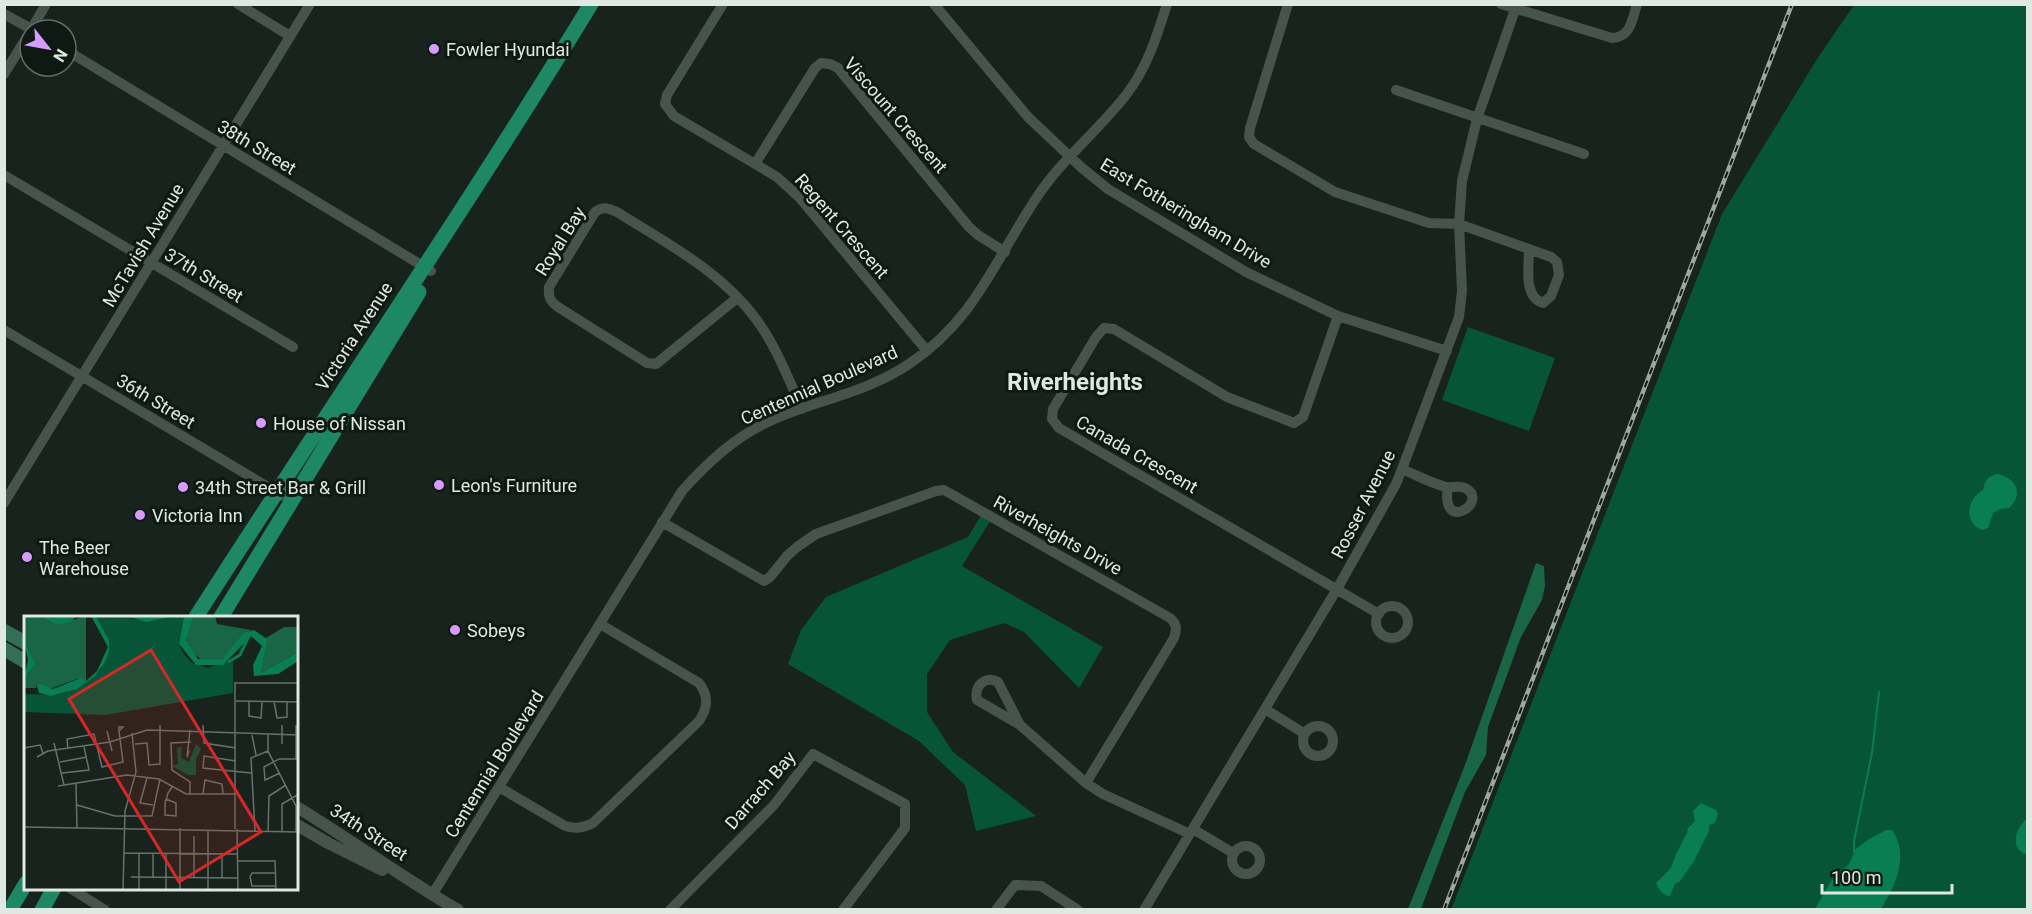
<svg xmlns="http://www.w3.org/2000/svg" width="2032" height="914" font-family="Roboto,sans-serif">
	<rect width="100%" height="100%" fill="#17231c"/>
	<!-- green -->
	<path fill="#075538" d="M1854 5H2027V909L1451 910 1722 214 1819 56Z
		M1468 327 1555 358 1529 431 1442 400Z
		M983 512 992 518 962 566 1103 647 1079 688 1024 632 1004 623 950 640 927 674V712L953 752 1036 816 976 831 965 785 919 741 788 664 801 630 826 597 968 537Z"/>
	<!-- forest -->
	<path fill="#186646" d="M1536 563 1544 566 1545 586 1542 600 1521 637 1488 727 1486 755 1465 792 1421 909H1408L1465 765Z"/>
	<!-- water -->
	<path fill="#097d54" d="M1996 474C2015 476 2025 494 2009 508L2000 509 1993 513 1988 528 1982 530C1963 523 1967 498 1983 490 1985 481 1987 477 1996 474Z
		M1701 803 1716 810 1718 814 1715 823 1709 825V831L1694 861 1680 881 1675 884 1670 896C1662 895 1659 889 1656 883L1671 868 1676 854 1687 833 1688 828 1695 821 1693 811Z
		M2027 819V855C2025 854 2021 852 2019 850 2011 841 2019 824 2027 819Z
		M1886 830H1892C1910 856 1895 886 1881 909H1815L1831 881 1849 864 1856 849 1869 839Z"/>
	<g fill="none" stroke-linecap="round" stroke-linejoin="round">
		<!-- stream -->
		<path stroke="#097d54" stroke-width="2" d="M1854 852V841L1872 753 1879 692"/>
		<!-- minor -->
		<path stroke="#47544d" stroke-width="10" d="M238 4 290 36
			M723 4 667 95 665 104 674 116 777 177 800 198 927 351
			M934 4 1028 117 1082 168 1108 189 1246 272 1338 316 1447 351
			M1288 4 1250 128 1249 137 1254 144 1335 192 1429 223 1459 224 1551 257 1557 262 1559 275 1551 296 1543 303C1523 297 1529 266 1529 249
			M1501 4 1612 38C1631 37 1632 20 1637 4
			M4 14 33 30
			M31 30 46 4
			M66 50 431 271
			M4 74 30 32
			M1396 90 1584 154
			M755 164 815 68 821 63 830 64 838 68 969 227 978 235 1005 252
			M4 175 293 347
			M737 298 656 364 647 363 558 307C550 301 548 297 549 287L595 212C603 206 608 208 617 212 666 243 721 271 756 319 776 346 788 378 802 409
			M1338 316 1303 417 1294 423 1227 397 1114 329 1104 328 1096 337 1053 409 1052 419 1059 428 1379 614
			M4 330 283 496
			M1402 469C1416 475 1431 483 1446 487 1452 488 1459 485 1465 488 1491 501 1440 535 1448 487
			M4 503 310 4
			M662 522 764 581 770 577 787 556 797 547 816 534 936 491 944 490 1170 618C1177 624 1177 629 1174 638L1086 783
			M1376 622a16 16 0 1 1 32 0a16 16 0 1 1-32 0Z
			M1265 709 1305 734
			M1020 725 998 682C985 675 974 686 977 700L1020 725 1086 783 1103 794 1190 834
			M1303 741a15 15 0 1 1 30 0a15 15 0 1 1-30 0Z
			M499 787 565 826C576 829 583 828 593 823L699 721C708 708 709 696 699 683L600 624
			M1193 829 1233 853
			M1232 860a14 14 0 1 1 28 0a14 14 0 1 1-28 0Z
			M70 888 105 910
			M432 895 682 491C708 462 735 437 770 421 816 400 866 393 909 364 976 319 994 261 1037 197 1062 159 1098 131 1126 95 1147 68 1157 36 1167 4
			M670 910 774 805 813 754 905 804V828L843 910
			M996 910 1015 885 1041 886 1078 910
			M1144 910 1337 589 1396 484 1402 469 1459 317 1462 291 1459 224 1462 181 1477 119 1517 4"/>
		<!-- tertiary -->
		<path stroke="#47544d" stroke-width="12" d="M297 807C351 840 403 878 458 910
			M297 825 328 843 382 870"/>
		<!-- secondary -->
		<path stroke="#336e58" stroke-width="14" d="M4 631 26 643
			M4 649 26 662"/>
		<!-- primary -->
		<path stroke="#1e8763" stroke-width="15" d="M196 617C327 412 464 212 591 4
			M221 617 419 292
			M10 910 26 883
			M42 910 54 888"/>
		<!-- rail casing -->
		<g stroke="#9da6a0" stroke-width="4.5">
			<path id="rail" d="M1444 910 1792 4"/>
		</g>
		<!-- rail -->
		<use href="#rail" stroke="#0e1913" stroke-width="2" stroke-dasharray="7" stroke-linecap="butt"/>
	</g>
	<!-- markers -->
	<g fill="#d59cfb" stroke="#0e1913" stroke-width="2">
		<circle cx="434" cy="49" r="6"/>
		<circle cx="261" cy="423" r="6"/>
		<circle cx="439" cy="485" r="6"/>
		<circle cx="183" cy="487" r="6"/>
		<circle cx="140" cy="515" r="6"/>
		<circle cx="27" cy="557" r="6"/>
		<circle cx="455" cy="630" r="6"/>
	</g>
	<g text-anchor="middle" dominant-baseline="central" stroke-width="6" stroke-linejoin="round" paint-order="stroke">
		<!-- poi labels -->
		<g font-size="18" fill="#e0e8e3" stroke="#0e1913" text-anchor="start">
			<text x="446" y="49">Fowler Hyundai</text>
			<text x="273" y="423">House of Nissan</text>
			<text x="451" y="485">Leon's Furniture</text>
			<text x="195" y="487">34th Street Bar &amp; Grill</text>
			<text x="152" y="515">Victoria Inn</text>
			<text x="39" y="547">The Beer<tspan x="39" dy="21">Warehouse</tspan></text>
			<text x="467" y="630">Sobeys</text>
		</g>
		<!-- street labels -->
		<g font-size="18" fill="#e0e8e3" stroke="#0e1913">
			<text transform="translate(896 115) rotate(49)">Viscount Crescent</text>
			<text transform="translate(257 147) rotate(31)">38th Street</text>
			<text transform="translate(1186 213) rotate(31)">East Fotheringham Drive</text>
			<text transform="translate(842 226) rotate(49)">Regent Crescent</text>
			<text transform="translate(560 241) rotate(-58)">Royal Bay</text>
			<text transform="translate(143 245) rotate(-59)">McTavish Avenue</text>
			<text transform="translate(204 275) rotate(31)">37th Street</text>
			<text transform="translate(354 336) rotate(-57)">Victoria Avenue</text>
			<text transform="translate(819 385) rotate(-24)">Centennial Boulevard</text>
			<text transform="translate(156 401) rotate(31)">36th Street</text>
			<text transform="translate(1137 454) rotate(30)">Canada Crescent</text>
			<text transform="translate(1363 504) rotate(-63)">Rosser Avenue</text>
			<text transform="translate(1058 535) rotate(29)">Riverheights Drive</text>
			<text transform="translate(494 764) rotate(-58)">Centennial Boulevard</text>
			<text transform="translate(760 790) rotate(-49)">Darrach Bay</text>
			<text transform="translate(369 832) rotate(33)">34th Street</text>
		</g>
		<!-- district labels -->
		<g font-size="24" font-weight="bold" fill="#e0e8e3" stroke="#0e1913">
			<text x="1075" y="382">Riverheights</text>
		</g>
	</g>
	<!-- overview -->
	<g transform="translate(24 616)">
		<rect width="274" height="274" fill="#17231c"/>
		<path d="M72 0H101L111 4 160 0 155 28 159 37 168 47 184 52 209 43V77L81 99 0 96V78L33 79 53 73 77 53 85 28ZM172 128 177 133 172 143V159H164L148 150 154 148 153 132 158 131 157 142 165 146Z" fill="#075538"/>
		<path d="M0 0H16L32 9 62 0V65L53 63 23 74 12 67V72H0V62L12 48 0 25ZM169 0H191L193 8 227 14 207 37 195 44 180 45 167 36 163 27 162 16ZM260 11H274V36L237 57 242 22Z" fill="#186646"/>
		<path d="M16 0 34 1 52 0 47 6 32 9ZM67 0H72L85 25V35L80 48 70 61 53 73 27 80 15 77 12 67 29 73 57 62 62 65 73 55 84 31ZM101 0H149L123 6ZM160 0H169L162 24 174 43H198L220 17 230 14 243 23 237 57 274 36V45L254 58 230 60 229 49 238 30 227 20 199 49H172L155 28ZM0 25 12 48 0 62 4 44Z" fill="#097d54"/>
		<path fill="none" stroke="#097d54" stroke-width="3" d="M204 46 216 39 226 18"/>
		<path fill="none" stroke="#67726c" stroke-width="1.5" d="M212 85 275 86M225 85V100L237 102 238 85M250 85 253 102 263 101V85M179 109 180 127 212 132M83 115 88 135M228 119 232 139M244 119V135L272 190V216M30 127 40 169M111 128 123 127 125 149 136 148V109M258 128V109M0 132 16 129 19 137M44 133 43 123 70 118 78 151 99 146 95 115 99 111H95V115M165 135 163 141 166 114M13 141 24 135 86 126 123 114 275 119M272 143V109M212 145 180 140 179 152 227 157M36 146 63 141M38 157 65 154 60 131M256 157 241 164 240 151 255 143H275M123 162 116 187 129 189M52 168 53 212M34 170 103 159 135 163 162 178H212M166 178V166L148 154 147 127 167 126M179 178 181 164 198 168 199 178M142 183 152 187V200L141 199V186L143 181 144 177 148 171M53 189 91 200H128L136 163M0 211 275 216M156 212V274M211 213V67H275M213 213 214 274M184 214V273M231 215 227 142 244 135M244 216 245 180 262 169M258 216V188L275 178M170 220V261M100 237 213 238M115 237V274M129 238V261M198 238V262M213 245H251L252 274M107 261 213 262M252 270H228L226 261 228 257H252M99 274 101 195 112 156 108 117M142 274V237M177 274H202"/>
		<path fill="#d62828" fill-opacity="0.15" stroke="#d62828" stroke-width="3" d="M127 34 237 216 155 266 45 83Z"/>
		<rect width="274" height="274" fill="none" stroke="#e0e8e3" stroke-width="3"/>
	</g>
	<!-- border -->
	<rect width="2032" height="914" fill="none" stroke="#e0e8e3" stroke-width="12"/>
	<!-- north arrow -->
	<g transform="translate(48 48) rotate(121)"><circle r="28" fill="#0e1913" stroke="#626c66" stroke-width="1.5"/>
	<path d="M0-4.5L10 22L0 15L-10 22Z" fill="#d59cfb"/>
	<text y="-9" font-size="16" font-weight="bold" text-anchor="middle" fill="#e0e8e3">N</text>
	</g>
	<!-- scale -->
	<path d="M1822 884v9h130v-9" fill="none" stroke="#e0e8e3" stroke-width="3"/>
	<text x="1831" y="884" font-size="18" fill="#e0e8e3" stroke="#0e1913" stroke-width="4.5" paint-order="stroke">100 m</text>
</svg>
